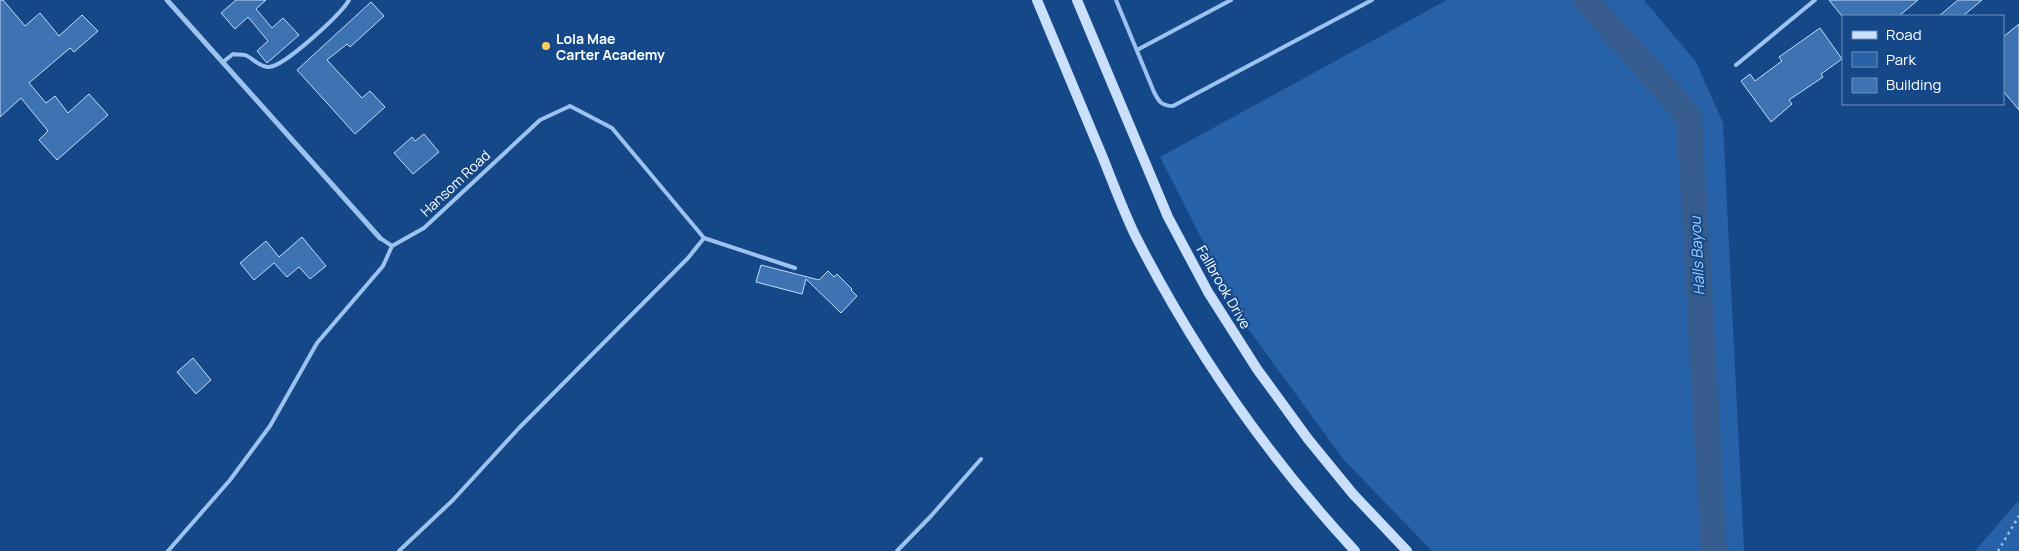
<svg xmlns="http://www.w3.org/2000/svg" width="2019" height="551" font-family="Manrope,sans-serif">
	<rect width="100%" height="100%" fill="#154889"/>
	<!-- green -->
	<path fill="#2762a8" d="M1447 0H1644L1696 62 1723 123 1744 551H1432L1344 460 1246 326 1160 157Z
		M2019 500V551H1975Z"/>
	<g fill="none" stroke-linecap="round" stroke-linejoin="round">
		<!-- river -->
		<path stroke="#355c8c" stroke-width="26" d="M1586 0 1689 116 1714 551"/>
	</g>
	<!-- building -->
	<path fill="#3d72b3" stroke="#c2dcfb" d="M0 0H3L25 26 40 13 59 36 82 15 98 31 74 52 70 48 29 83 46 103 55 96 68 113 89 94 108 115 57 160 39 140 48 131 21 98 0 117Z
		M236 0H266L256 9 272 28 283 18 299 35 267 63 257 51 268 41 248 17 235 29 221 13Z
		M1829 0H1918L1899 16H1842Z
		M1958 0H1982L1963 16H1939Z
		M371 2 384 16 350 47 347 44 327 60 362 98 370 91 385 107 355 134 297 70Z
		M2019 24V110L2003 91V37Z
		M1820 28 1842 59 1821 74 1823 77 1789 100 1792 104 1771 122 1741 81 1750 74 1755 81 1782 61 1779 57Z
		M424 134 439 152 413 174 394 153 412 137 415 141Z
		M302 237 326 266 310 279 299 267 287 277 274 263 254 280 240 263 266 241 279 257Z
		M761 265 819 280 828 271 834 277 837 274 852 289 851 290 857 296 841 313 806 279 802 294 756 282Z
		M193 358 211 380 196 394 177 372Z"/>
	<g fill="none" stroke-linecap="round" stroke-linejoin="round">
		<!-- path -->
		<path stroke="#9cc2ef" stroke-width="2.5" stroke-dasharray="2.5 4" stroke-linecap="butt" d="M1998 551 2019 516"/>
		<!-- service -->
		<path stroke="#9cc2ef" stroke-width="4" d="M1116 0 1154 92C1159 102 1162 106 1173 106L1372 0
			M1137 50 1231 0
			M223 62 233 54C236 55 241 54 245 55 253 58 259 67 269 67 285 66 341 14 349 0
			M1736 65 1815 0
			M380 238 392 246 424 228 540 120 570 106 612 128 704 238 795 268
			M168 551 230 480 270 426 317 343 383 266 392 246
			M399 551 453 500 519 428 688 258 704 238
			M897 551 931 516 981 459"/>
		<!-- minor -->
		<path stroke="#9cc2ef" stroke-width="5" d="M167 0 380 238"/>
		<!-- secondary -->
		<path stroke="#c9dffb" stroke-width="10" d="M1037 0C1059 53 1081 105 1103 158 1113 183 1123 210 1135 235 1193 349 1268 457 1355 551
			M1077 0 1168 217 1208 292 1257 369 1308 439 1353 494 1407 551"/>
	</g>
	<!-- markers -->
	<circle fill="#ffce5a" stroke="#154889" stroke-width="2" cx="546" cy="46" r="5"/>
	<g text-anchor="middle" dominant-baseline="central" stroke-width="4" stroke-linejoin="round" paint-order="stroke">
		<!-- poi labels -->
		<g font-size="14" font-weight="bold" fill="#fff" stroke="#154889" text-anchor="start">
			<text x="556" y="38">Lola Mae<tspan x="556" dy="16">Carter Academy</tspan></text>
		</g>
		<!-- street labels -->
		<g font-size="14" fill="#fff" stroke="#154889">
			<text transform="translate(455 183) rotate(-43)">Hansom Road</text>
			<text transform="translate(1224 287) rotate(60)">Fallbrook Drive</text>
		</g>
		<!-- water labels -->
		<g font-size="15" font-style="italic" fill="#a7ccf7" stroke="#154889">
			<text transform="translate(1697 256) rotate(-93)">Halls Bayou</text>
		</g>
	</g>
	<!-- legend -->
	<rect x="1842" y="15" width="162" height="90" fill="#154889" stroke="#7391b8"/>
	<rect x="1852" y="31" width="25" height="8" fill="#c9dffb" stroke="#7391b8"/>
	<text x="1886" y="40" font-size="15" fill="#ffffff">Road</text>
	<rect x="1852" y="52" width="25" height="15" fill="#2762a8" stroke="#7391b8"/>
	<text x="1886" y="65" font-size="15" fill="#ffffff">Park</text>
	<rect x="1852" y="78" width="25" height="15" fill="#3d72b3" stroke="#7391b8"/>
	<text x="1886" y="90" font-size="15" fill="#ffffff">Building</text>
</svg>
